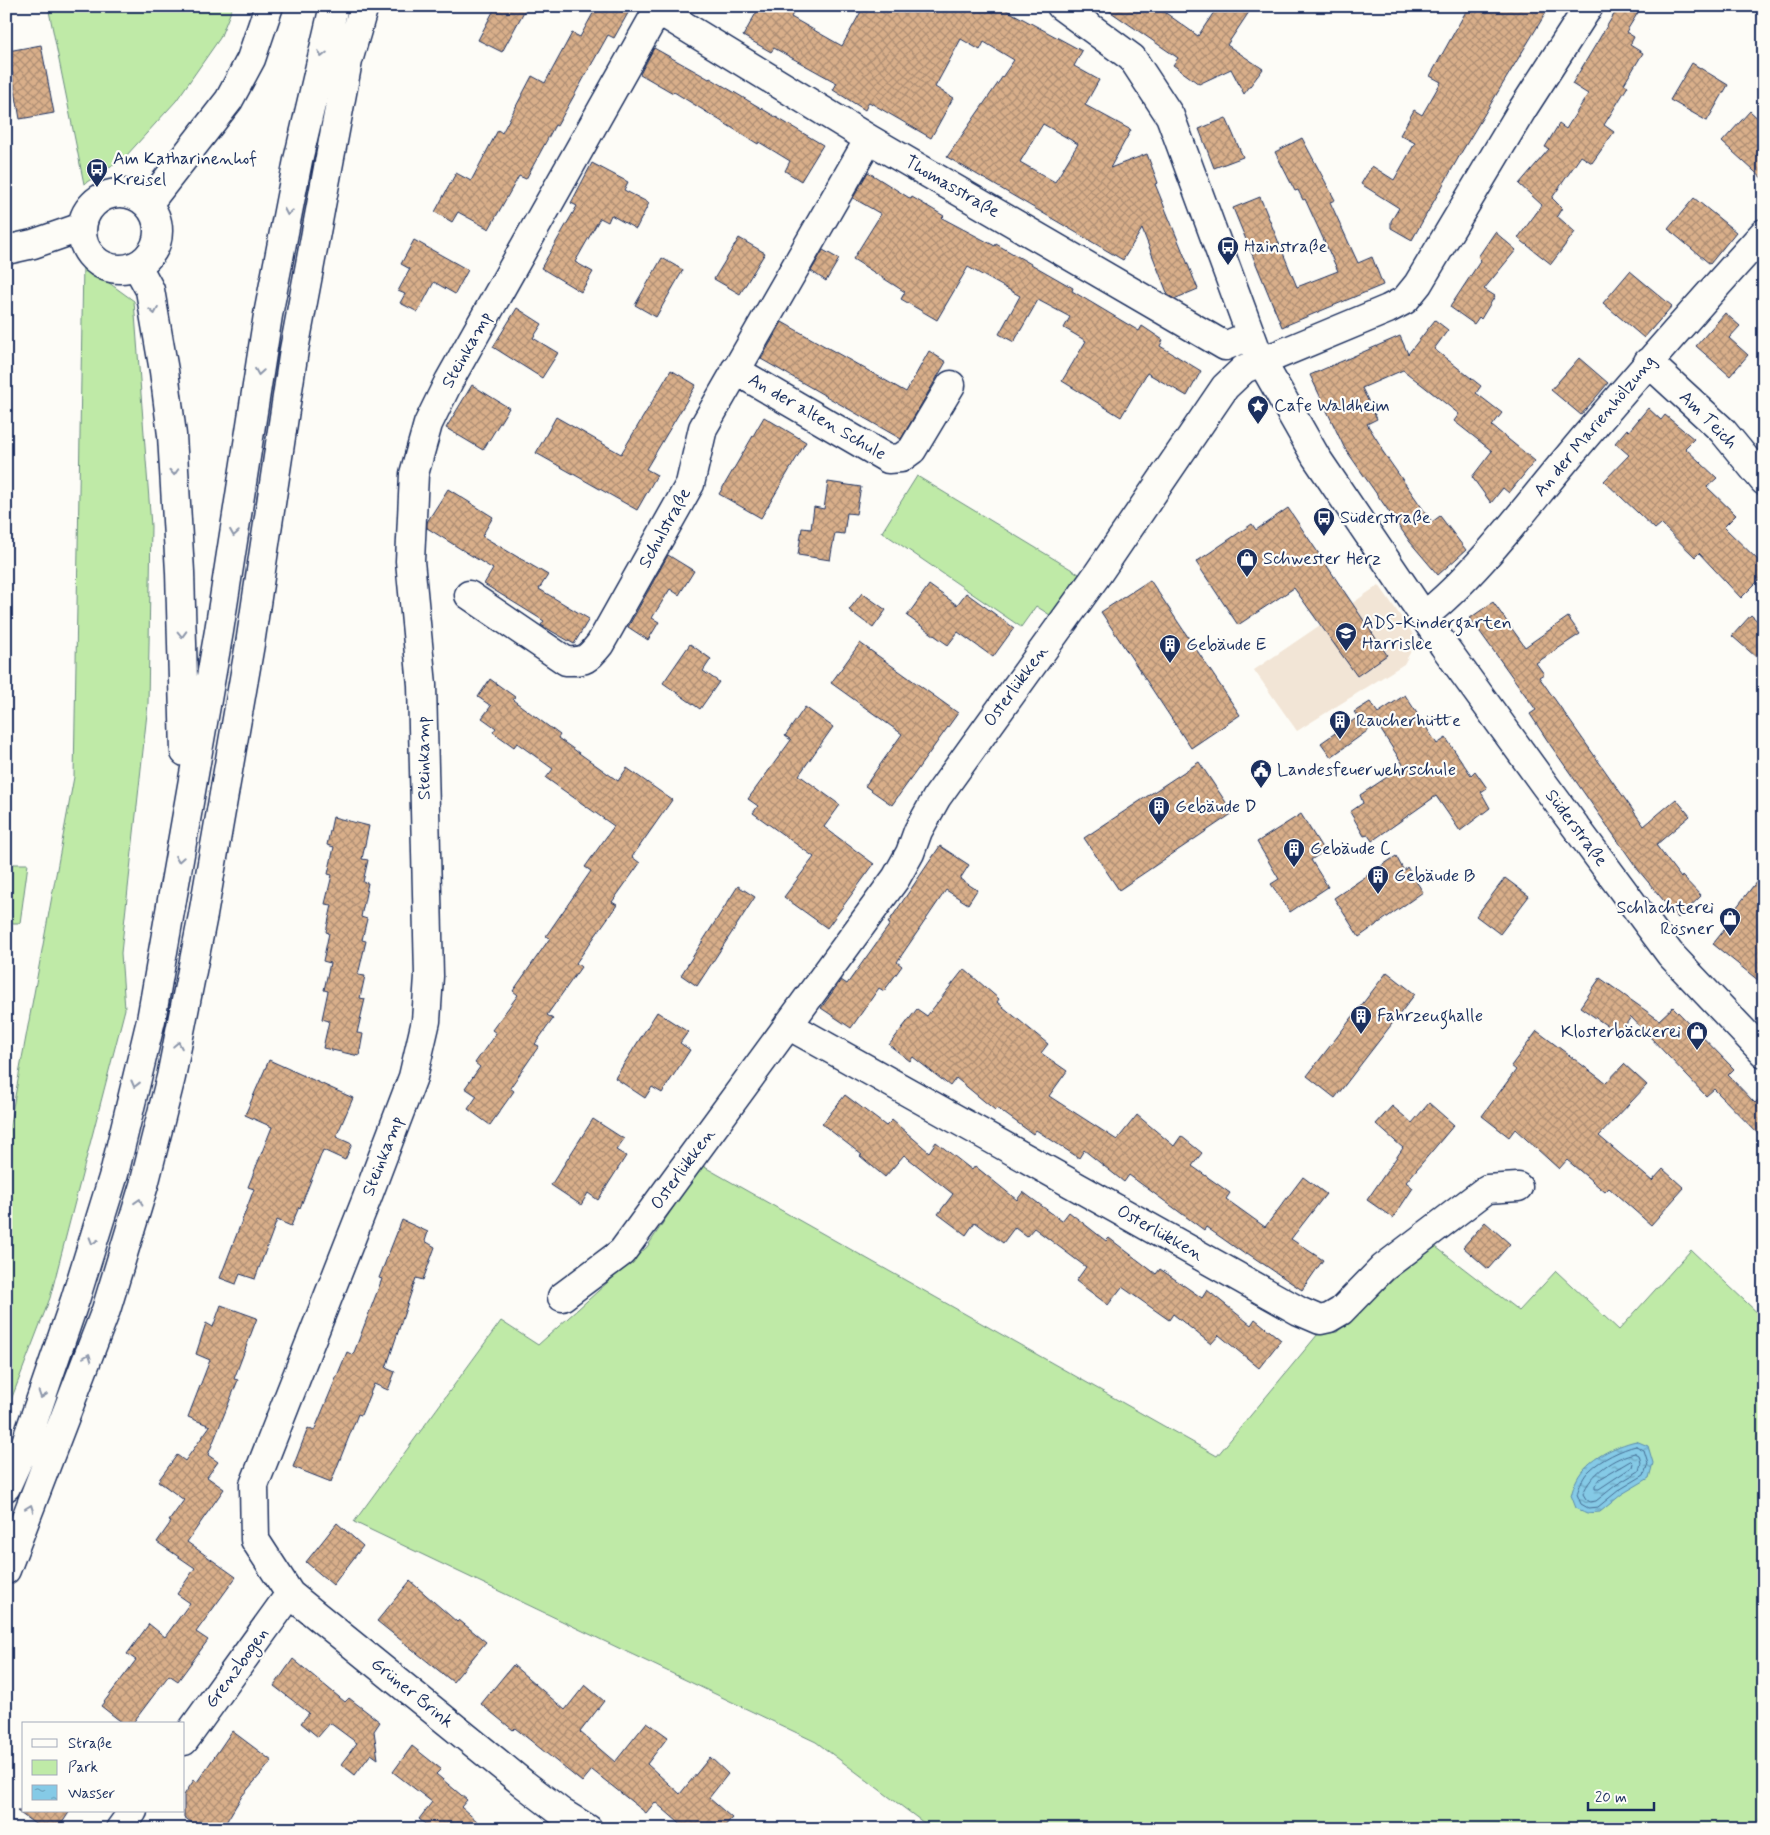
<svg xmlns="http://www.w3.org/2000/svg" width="1770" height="1835" font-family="Mynerve,sans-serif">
	<defs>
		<pattern id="water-ripples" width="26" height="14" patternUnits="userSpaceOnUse" patternTransform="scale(1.25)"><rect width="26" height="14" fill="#85cae6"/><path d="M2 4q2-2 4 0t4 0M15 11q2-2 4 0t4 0" fill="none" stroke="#6ca4be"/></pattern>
		<pattern id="building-cross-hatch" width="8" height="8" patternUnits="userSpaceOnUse" patternTransform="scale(1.25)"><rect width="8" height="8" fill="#d9af8a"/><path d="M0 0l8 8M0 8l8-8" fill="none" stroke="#af8f74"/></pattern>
	</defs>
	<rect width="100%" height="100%" fill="#fdfcf7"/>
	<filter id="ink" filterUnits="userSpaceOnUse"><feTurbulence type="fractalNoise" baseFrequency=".02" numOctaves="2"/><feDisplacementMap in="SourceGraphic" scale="10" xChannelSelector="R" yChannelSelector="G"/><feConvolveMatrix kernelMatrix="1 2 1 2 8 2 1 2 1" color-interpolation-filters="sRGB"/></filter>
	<g filter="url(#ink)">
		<!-- built -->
		<path fill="#f2e5d6" d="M1379 585 1417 640 1404 664 1297 731 1254 670Z"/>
		<!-- green -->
		<path fill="#bfeaa7" stroke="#6d8c82" d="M48 6H233L220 38 176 101 126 156 84 184Z
			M83 264 134 301 151 526 148 704 121 953 125 1009 50 1298 6 1413V1145L74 777Z
			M917 476 1079 574 1050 615 1036 606 1021 627 882 532Z
			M6 864H28L20 923H6Z
			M701 1165 1217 1456 1318 1334 1337 1332 1432 1244 1519 1311 1556 1271 1619 1330 1691 1250 1764 1319V1816L1749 1829H932L816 1742 354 1522 501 1321 538 1345 647 1247Z"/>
		<!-- water -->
		<path fill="url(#water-ripples)" stroke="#5b8cb0" d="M1636 1441 1648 1446 1653 1463 1649 1478 1622 1494 1600 1512 1587 1513 1576 1508 1571 1495C1573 1490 1574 1484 1577 1479 1587 1459 1615 1446 1636 1441Z"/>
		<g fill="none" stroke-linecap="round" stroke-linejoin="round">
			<!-- shore -->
			<path stroke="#456d94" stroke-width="1" d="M1636 1446 1644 1450 1648 1463 1644 1475 1619 1490 1598 1507 1588 1508 1581 1504 1577 1494C1580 1485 1583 1476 1590 1470 1600 1460 1622 1449 1636 1446Z
				M1635 1453 1639 1455 1641 1463 1639 1471 1616 1485 1596 1501 1590 1502 1586 1499 1583 1494C1590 1474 1614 1457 1635 1453Z
				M1631 1461 1633 1463 1632 1467 1599 1489H1595V1486L1600 1479Z"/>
		</g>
		<!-- building -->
		<path fill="url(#building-cross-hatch)" stroke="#1b2f5e" fill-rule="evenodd" d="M496 6H527L502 52 478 40Z
			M597 6H632L614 38 608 35 557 126 555 125 526 179 519 176 489 229 458 212 452 222 435 212 456 173 471 181 498 130 502 133 532 76 545 83 572 33 580 37Z
			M760 6H797L791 17 842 46 864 6H999L1082 51 1074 66 1099 80 1085 105 1131 130 1110 168 1147 154 1158 183 1155 184 1198 289 1174 299 1168 295 1142 229 1123 260 947 157 1014 60 984 42 980 50 961 39 935 87 953 98 931 138 869 102 865 110 833 90 837 83 774 48 771 52 743 36ZM1043 124 1078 144 1055 182 1020 162Z
			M1102 6H1156L1198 36 1218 6H1253L1227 45 1263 69 1244 94 1231 69 1199 84 1173 65 1178 58Z
			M1469 6H1550L1461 153 1412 240 1391 228V221L1399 208 1361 184 1372 166 1394 180 1415 143 1400 135 1414 110 1422 115 1441 82 1430 76Z
			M1619 6H1642L1626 32 1634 37 1630 45 1643 53 1624 84 1628 86 1604 125 1614 132 1592 163 1581 156 1552 198 1562 208 1557 216 1575 232 1551 264 1518 238 1542 205 1519 184 1549 149 1545 147 1559 124 1566 129 1588 94 1572 84Z
			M41 45 54 113 20 119 8 51Z
			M654 48 709 79 710 78 823 145 801 181 785 171 790 161 759 142 758 144 674 92 673 93 640 74Z
			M1692 63 1728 85 1707 121 1670 100Z
			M1750 111 1764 124V180L1722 142Z
			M1226 118 1243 157 1214 168 1199 129Z
			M1302 138 1335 200 1330 202 1358 263 1372 257 1383 285 1282 327 1233 208 1260 197 1297 287 1338 271 1305 199 1303 200 1298 190 1295 191 1275 152Z
			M592 163 628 182 624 190 649 203 636 229 611 215 608 222 600 218 575 262 593 272 581 292 541 268 577 206 571 203Z
			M868 172 911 199 912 197 944 216 942 218 995 246 996 244 1073 288 1072 291 1139 331 1142 326 1163 340 1160 346 1201 371 1187 396 1147 373 1121 417 1062 381 1086 341 1064 328 1070 317 1038 300 1014 342 999 334 1020 296 968 267 937 320 901 299 905 292 853 259 881 214 853 198Z
			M1694 198 1736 232 1710 264 1668 229Z
			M1495 232 1516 250 1484 289 1495 296 1481 319 1479 317 1474 324 1450 307 1481 260 1478 257Z
			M739 238 765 253 740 294 714 279Z
			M414 240 468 270 455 294 434 282 418 312 400 303 405 294 398 291 410 269 401 264Z
			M823 250 839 259 826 281 811 271Z
			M662 258 683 270 656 317 635 305Z
			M1630 271 1672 306 1644 338 1603 303Z
			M517 308 542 324 533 338 558 353 542 378 493 347Z
			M1725 313 1740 326 1729 338 1748 355 1730 376 1696 346Z
			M1435 320 1448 330 1434 349 1481 386 1476 393 1502 413 1492 426 1535 461 1509 493 1503 488 1491 503 1472 477 1492 451 1454 421 1459 414 1403 370 1362 388 1377 419 1367 424 1382 448 1381 449 1432 522 1440 516 1466 550 1438 575 1410 542 1344 447 1310 375 1400 336 1408 354Z
			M782 322 906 392 929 351 946 362 901 439 761 359Z
			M1579 358 1608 383 1581 415 1551 390Z
			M671 370 696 385 646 469 657 475 637 510 536 453 556 417 621 454Z
			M472 385 509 408 483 450 446 428Z
			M1648 408 1661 420 1665 415 1694 439 1685 448 1717 478 1707 487 1736 515 1724 527 1764 566V575L1741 598 1699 553 1695 557 1661 524 1655 529 1604 481 1629 455 1615 443 1627 429 1629 431Z
			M764 417 806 442 761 518 719 494Z
			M828 482 861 487 856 514 847 513 844 534 835 533 830 560 798 555 802 528 811 529 814 507 824 509Z
			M448 489 493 517 482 536 548 575 539 589 589 619 574 644 541 625 544 621 484 584 493 569 427 528V522Z
			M1288 508 1387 655 1357 676 1294 588 1238 625 1196 562 1252 524 1256 530Z
			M668 555 694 571 679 595 670 589 652 618 659 622 648 640 628 627Z
			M1150 580 1240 715 1191 748 1101 612Z
			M929 585 957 605 966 593 1014 628 993 657 958 632 948 645 907 616Z
			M862 593 886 610 873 628 849 610Z
			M1493 602 1525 647 1568 617 1580 634 1536 663 1544 674 1539 677 1644 826 1676 799 1690 816 1656 845 1681 878 1682 876 1701 896 1678 918 1639 871 1551 746 1530 714 1536 710 1470 618Z
			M1751 615 1764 627V647L1756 657 1732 636Z
			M860 643 958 713 892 805 865 786 902 734 831 683Z
			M690 644 711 659 703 671 719 682 700 709 663 683Z
			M490 679 515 697 513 700 560 735 558 738 618 781 627 768 672 800 632 857 640 863 612 902 617 905 576 963 581 967 547 1015 553 1019 535 1044 539 1046 510 1088 514 1091 490 1125 468 1109 477 1096 465 1088 480 1067 475 1063 496 1033 492 1030 518 995 513 991 550 938 546 936 591 871 585 867 614 826 546 778 553 769 517 743 514 747 493 732 496 728 482 718 491 706 478 697Z
			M1405 695 1437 744 1446 738 1471 775 1475 771 1487 788 1481 792 1490 808 1460 831 1436 796 1372 841 1368 835 1364 836 1350 812 1363 803 1360 795 1404 766 1377 724 1331 757 1321 743 1358 717 1354 712 1370 702 1378 713Z
			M805 707 833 727 799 775 840 805 824 827 874 864 827 928 784 897 814 857 753 813 758 806 748 799 791 740 785 736Z
			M1199 762 1233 813 1119 890 1084 838Z
			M1301 814 1324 851 1311 860 1328 887 1290 912 1271 884 1279 879 1257 842Z
			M333 817 369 826 362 859 368 860 363 882 368 883 361 917 367 919 362 940 366 941 358 975 365 976 360 998 365 999 357 1033 363 1034 359 1056 323 1048 329 1021 322 1019 328 991 324 990 330 963 323 961 329 933 326 932 332 905 325 904 332 875 328 874 334 847 327 845Z
			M940 846 969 865 960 879 977 890 968 904 946 890 897 962 902 966 884 991 879 988 851 1028 821 1008 841 980 847 984 890 924 888 923Z
			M1396 856 1404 871 1407 867 1423 892 1359 937 1334 898Z
			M1764 872V985L1713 944 1736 915V908Z
			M1505 878 1529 896 1500 934 1476 916Z
			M738 886 755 897 697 986 681 975Z
			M964 969 999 999 997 1002 1048 1044 1041 1053 1067 1071 1049 1096 1117 1140 1137 1115 1174 1146 1181 1136 1202 1153 1192 1166 1230 1193 1226 1199 1265 1227 1303 1177 1326 1194 1291 1239 1323 1260 1302 1290 1247 1253 1246 1255 1206 1227 1204 1230 1129 1175 1124 1182 1084 1150 1079 1158 1036 1130 1033 1134 997 1108 995 1110 956 1078 950 1086 913 1057 910 1061 889 1045 917 1009 927 1016Z
			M1387 972 1415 994 1335 1098 1307 1076Z
			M1600 978 1659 1020 1673 1007 1734 1069 1728 1075 1755 1103 1764 1094V1140L1714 1089 1706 1096 1631 1017 1619 1034 1580 1007Z
			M657 1012 688 1032 680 1043 690 1050 662 1093 652 1087 645 1098 615 1078Z
			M1537 1031 1606 1083 1624 1064 1647 1085 1599 1136 1652 1181 1663 1169 1684 1188 1651 1225 1609 1188 1605 1192 1567 1160 1559 1169 1515 1129 1509 1137 1482 1116 1516 1070 1511 1066Z
			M269 1060 353 1098 336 1137 352 1144 345 1160 323 1150 300 1208 299 1207 291 1226 277 1220 255 1279 240 1274 236 1284 220 1278 254 1189 248 1187 272 1127 245 1115Z
			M845 1095 886 1126 892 1120 929 1152 936 1142 972 1170 975 1166 1017 1200 1023 1192 1062 1221 1069 1212 1106 1241 1109 1238 1156 1274 1160 1269 1202 1298 1207 1290 1251 1325 1255 1319 1281 1340 1259 1368 1219 1335 1211 1344 1173 1314 1169 1320 1122 1287 1108 1305 1076 1281 1086 1267 1034 1228 1027 1236 1015 1227 1003 1243 975 1222 966 1235 938 1214 953 1194 904 1155 885 1177 860 1156 862 1155 822 1124Z
			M1429 1103 1454 1125 1406 1182 1413 1188 1393 1218 1367 1200 1403 1148 1376 1124 1392 1106 1412 1123Z
			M593 1119 624 1139 616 1150 626 1156 598 1200 588 1193 581 1205 551 1185Z
			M402 1220 428 1232 425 1241 435 1247 423 1280 416 1278 386 1368 395 1372 388 1390 374 1384 361 1415 358 1414 331 1482 293 1467 308 1428 314 1431 347 1352 353 1355 382 1279 379 1278Z
			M1485 1222 1510 1244 1488 1269 1463 1247Z
			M221 1305 257 1318 234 1379 238 1380 208 1455 218 1462 207 1477 224 1489 187 1542 236 1577 196 1632 208 1640 178 1681 169 1675 132 1724H124L101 1706 136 1660 127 1654 149 1624 165 1637 190 1603 177 1594 195 1568 157 1542 171 1522 169 1521 184 1500 158 1481 177 1455 185 1461 210 1426 188 1417 210 1360 196 1354 206 1323 213 1327Z
			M337 1523 363 1546 333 1585 306 1562Z
			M410 1581 457 1622 459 1620 486 1642 453 1682 377 1621Z
			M293 1659 345 1702 349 1698 380 1722 374 1731 378 1759 371 1754 355 1775 341 1764 357 1743 330 1723 318 1737 301 1723 309 1713 274 1686Z
			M513 1665 565 1710 585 1685 604 1701 580 1732 615 1762 647 1722 668 1737 647 1764 680 1794 710 1757 728 1774 709 1798 732 1818 722 1829H686L655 1802 646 1813 592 1770 582 1782 515 1728 513 1730 481 1704Z
			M232 1731 272 1761 242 1796 222 1829H200L184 1817V1795L194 1780 197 1782Z
			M412 1746 441 1769 436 1774 467 1800 461 1807 486 1829H431L419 1819 432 1802 393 1772Z
			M17 1811H70L58 1829H42Z"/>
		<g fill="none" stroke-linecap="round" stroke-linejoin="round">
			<!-- minor casing -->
			<g stroke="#1b2f5e" stroke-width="31">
				<path id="minor" d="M1061 6 1132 58 1170 116 1259 357 1316 457 1444 646 1544 784 1670 954 1764 1053
					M658 10 869 139 1225 346 1251 335
					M6 250 33 244 82 227
					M1648 362 1722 430 1764 481
					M735 370 888 459 901 458 912 450 951 385
					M469 595 566 661C585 662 588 659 600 644L690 484 703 428 869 139
					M1424 616C1475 576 1522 512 1564 462 1629 384 1696 308 1764 233
					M788 1025 1299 1311 1320 1320 1329 1318 1341 1311 1383 1268 1487 1189 1518 1187
					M562 1297 622 1252 896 878 910 853 918 831 937 797 1097 575 1225 387 1244 369 1388 309 1405 300 1418 284 1522 110 1589 6
					M184 1741 290 1594
					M120 1829 133 1811
					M588 1829 562 1813 524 1784 290 1594 255 1540 254 1485 367 1198 413 1077 426 1021 429 976 422 685 410 561 414 474 428 424 449 381 660 6"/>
			</g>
			<!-- major casing -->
			<g stroke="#1b2f5e" stroke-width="31">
				<path id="major" d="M82 231a38 38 0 1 1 76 0a38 38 0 1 1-76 0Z
					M148 204 229 100 251 59 269 6"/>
			</g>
			<!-- highway casing -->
			<g stroke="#1b2f5e" stroke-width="31">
				<path id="highway" d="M137 266 150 290 164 371 172 435 180 572 185 752
					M6 1487 25 1445 75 1300 114 1174 151 1020 219 631 268 315 298 160 334 6
					M6 1570 106 1310 144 1185 171 1077 203 915 250 644 294 350 348 61 364 6"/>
			</g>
			<!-- minor -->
			<use href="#minor" stroke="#fdfcf7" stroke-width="28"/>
			<!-- major -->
			<use href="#major" stroke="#fdfcf7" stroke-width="28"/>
			<!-- highway -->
			<use href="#highway" stroke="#fdfcf7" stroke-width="28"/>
		</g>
		<!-- one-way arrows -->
		<defs><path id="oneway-chevron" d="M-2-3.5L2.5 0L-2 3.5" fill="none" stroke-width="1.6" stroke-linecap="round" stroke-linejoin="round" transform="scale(1.25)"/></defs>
		<g stroke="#8c96aa">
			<use href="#oneway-chevron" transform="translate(322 54) rotate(103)"/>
			<use href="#oneway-chevron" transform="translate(288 212) rotate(101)"/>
			<use href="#oneway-chevron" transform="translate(154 311) rotate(80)"/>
			<use href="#oneway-chevron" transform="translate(259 372) rotate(99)"/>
			<use href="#oneway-chevron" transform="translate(174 472) rotate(87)"/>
			<use href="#oneway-chevron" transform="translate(234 533) rotate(99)"/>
			<use href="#oneway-chevron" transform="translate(182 634) rotate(88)"/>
			<use href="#oneway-chevron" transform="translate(179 859) rotate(100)"/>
			<use href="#oneway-chevron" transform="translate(178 1045) rotate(-79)"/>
			<use href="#oneway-chevron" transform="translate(135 1084) rotate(104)"/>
			<use href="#oneway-chevron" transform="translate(139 1202) rotate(-73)"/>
			<use href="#oneway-chevron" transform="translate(93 1241) rotate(107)"/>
			<use href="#oneway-chevron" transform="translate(88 1357) rotate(-69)"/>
			<use href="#oneway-chevron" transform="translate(42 1395) rotate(109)"/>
			<use href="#oneway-chevron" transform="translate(30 1508) rotate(-69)"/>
		</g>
	</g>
	<!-- icons -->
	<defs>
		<g id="bus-pin" transform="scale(1.125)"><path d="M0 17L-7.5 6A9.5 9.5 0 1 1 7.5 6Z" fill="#1b2f5e" stroke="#fdfcf7"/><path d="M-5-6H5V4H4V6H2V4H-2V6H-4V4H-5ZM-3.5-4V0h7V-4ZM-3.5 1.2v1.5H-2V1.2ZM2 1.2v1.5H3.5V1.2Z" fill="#fff"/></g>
		<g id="sight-pin" transform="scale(1.125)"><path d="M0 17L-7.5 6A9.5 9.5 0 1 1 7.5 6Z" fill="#1b2f5e" stroke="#fdfcf7"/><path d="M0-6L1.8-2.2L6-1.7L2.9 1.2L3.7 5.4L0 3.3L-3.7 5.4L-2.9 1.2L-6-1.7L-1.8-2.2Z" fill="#fff"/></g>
		<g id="shop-pin" transform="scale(1.125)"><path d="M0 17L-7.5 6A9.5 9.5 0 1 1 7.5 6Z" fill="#1b2f5e" stroke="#fdfcf7"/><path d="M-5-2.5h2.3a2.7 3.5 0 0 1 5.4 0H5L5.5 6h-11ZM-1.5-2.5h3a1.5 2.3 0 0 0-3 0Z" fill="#fff"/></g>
		<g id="school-pin" transform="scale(1.125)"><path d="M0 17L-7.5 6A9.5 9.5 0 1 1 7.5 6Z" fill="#1b2f5e" stroke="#fdfcf7"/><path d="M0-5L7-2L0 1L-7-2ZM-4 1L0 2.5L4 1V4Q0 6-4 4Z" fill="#fff"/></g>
		<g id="building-pin" transform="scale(1.125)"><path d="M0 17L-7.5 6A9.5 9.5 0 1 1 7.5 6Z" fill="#1b2f5e" stroke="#fdfcf7"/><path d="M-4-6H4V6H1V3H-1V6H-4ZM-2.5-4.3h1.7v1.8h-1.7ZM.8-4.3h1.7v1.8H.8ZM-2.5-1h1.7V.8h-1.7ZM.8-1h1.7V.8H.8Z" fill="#fff"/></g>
		<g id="civic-pin" transform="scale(1.125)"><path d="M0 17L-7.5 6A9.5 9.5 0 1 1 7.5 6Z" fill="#1b2f5e" stroke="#fdfcf7"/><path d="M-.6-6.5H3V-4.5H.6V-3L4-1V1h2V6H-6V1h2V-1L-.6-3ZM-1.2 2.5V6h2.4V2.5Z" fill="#fff"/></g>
	</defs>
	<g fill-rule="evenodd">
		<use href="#bus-pin" x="97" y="169"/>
		<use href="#bus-pin" x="1228" y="247"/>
		<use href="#sight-pin" x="1258" y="406"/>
		<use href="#bus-pin" x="1324" y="518"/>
		<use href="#shop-pin" x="1247" y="559"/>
		<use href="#school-pin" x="1346" y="633"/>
		<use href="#building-pin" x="1170" y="645"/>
		<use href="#building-pin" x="1340" y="721"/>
		<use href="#civic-pin" x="1261" y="770"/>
		<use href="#building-pin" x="1159" y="807"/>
		<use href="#building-pin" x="1294" y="849"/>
		<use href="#building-pin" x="1378" y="876"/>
		<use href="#shop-pin" x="1730" y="918"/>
		<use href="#building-pin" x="1361" y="1016"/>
		<use href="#shop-pin" x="1697" y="1032"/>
	</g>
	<g text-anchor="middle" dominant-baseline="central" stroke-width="4.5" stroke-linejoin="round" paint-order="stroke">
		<!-- poi labels -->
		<g font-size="18" fill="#1b2f5e" stroke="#fdfcf7" text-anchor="start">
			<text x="113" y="159">Am Katharinenhof<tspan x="113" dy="21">Kreisel</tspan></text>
			<text x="1244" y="247">Hainstraße</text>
			<text x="1274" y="406">Cafe Waldheim</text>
			<text x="1340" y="518">Süderstraße</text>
			<text x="1263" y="559">Schwester Herz</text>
			<text x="1362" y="623">ADS-Kindergarten<tspan x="1362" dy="21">Harrislee</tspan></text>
			<text x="1186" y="645">Gebäude E</text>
			<text x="1356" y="721">Raucherhütte</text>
			<text x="1277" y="770">Landesfeuerwehrschule</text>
			<text x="1175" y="807">Gebäude D</text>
			<text x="1310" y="849">Gebäude C</text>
			<text x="1394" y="876">Gebäude B</text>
			<text x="1714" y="908" text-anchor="end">Schlachterei<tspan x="1714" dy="21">Rösner</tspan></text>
			<text x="1377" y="1016">Fahrzeughalle</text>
			<text x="1681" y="1032" text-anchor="end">Klosterbäckerei</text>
		</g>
		<!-- street labels -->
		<g font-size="18" fill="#1b2f5e" stroke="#fdfcf7">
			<text transform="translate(952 187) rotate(30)">Thomasstraße</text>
			<text transform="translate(467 350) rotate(-61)">Steinkamp</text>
			<text transform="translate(817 417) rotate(30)">An der alten Schule</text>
			<text transform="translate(1708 420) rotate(45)">Am Teich</text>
			<text transform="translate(1595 426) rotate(-50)">An der Marienhölzung</text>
			<text transform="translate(665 528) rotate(-61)">Schulstraße</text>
			<text transform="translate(1016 686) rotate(-54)">Osterlükken</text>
			<text transform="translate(424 758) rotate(-91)">Steinkamp</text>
			<text transform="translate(1576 828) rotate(53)">Süderstraße</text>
			<text transform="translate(383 1156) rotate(-69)">Steinkamp</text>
			<text transform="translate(683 1169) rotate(-54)">Osterlükken</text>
			<text transform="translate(1160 1233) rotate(29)">Osterlükken</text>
			<text transform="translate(237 1668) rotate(-54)">Grenzbogen</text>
			<text transform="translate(412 1693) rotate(39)">Grüner Brink</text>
		</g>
	</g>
	<!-- margin -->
	<rect width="1770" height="1835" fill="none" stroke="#fdfcf7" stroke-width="25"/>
	<rect x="12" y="12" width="1745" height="1810" fill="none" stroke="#1b2f5e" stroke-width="2" filter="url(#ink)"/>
	<!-- legend -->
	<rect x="22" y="1722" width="162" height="90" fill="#fdfcf7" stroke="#a3aaba"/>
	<rect x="32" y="1739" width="25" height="8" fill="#fdfcf7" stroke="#a3aaba"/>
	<text x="68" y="1748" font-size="15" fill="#1b2f5e">Straße</text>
	<rect x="32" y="1760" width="25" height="15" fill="#bfeaa7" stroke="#a3aaba"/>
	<text x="68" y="1772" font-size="15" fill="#1b2f5e">Park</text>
	<rect x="32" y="1785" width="25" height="15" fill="url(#water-ripples)" stroke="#a3aaba"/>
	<text x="68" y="1798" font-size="15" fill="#1b2f5e">Wasser</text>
	<!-- scale -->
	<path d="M1588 1802v8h66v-8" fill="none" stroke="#1b2f5e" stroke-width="2.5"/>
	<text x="1595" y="1802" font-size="15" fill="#1b2f5e" stroke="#fdfcf7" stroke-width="4" paint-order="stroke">20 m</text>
</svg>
